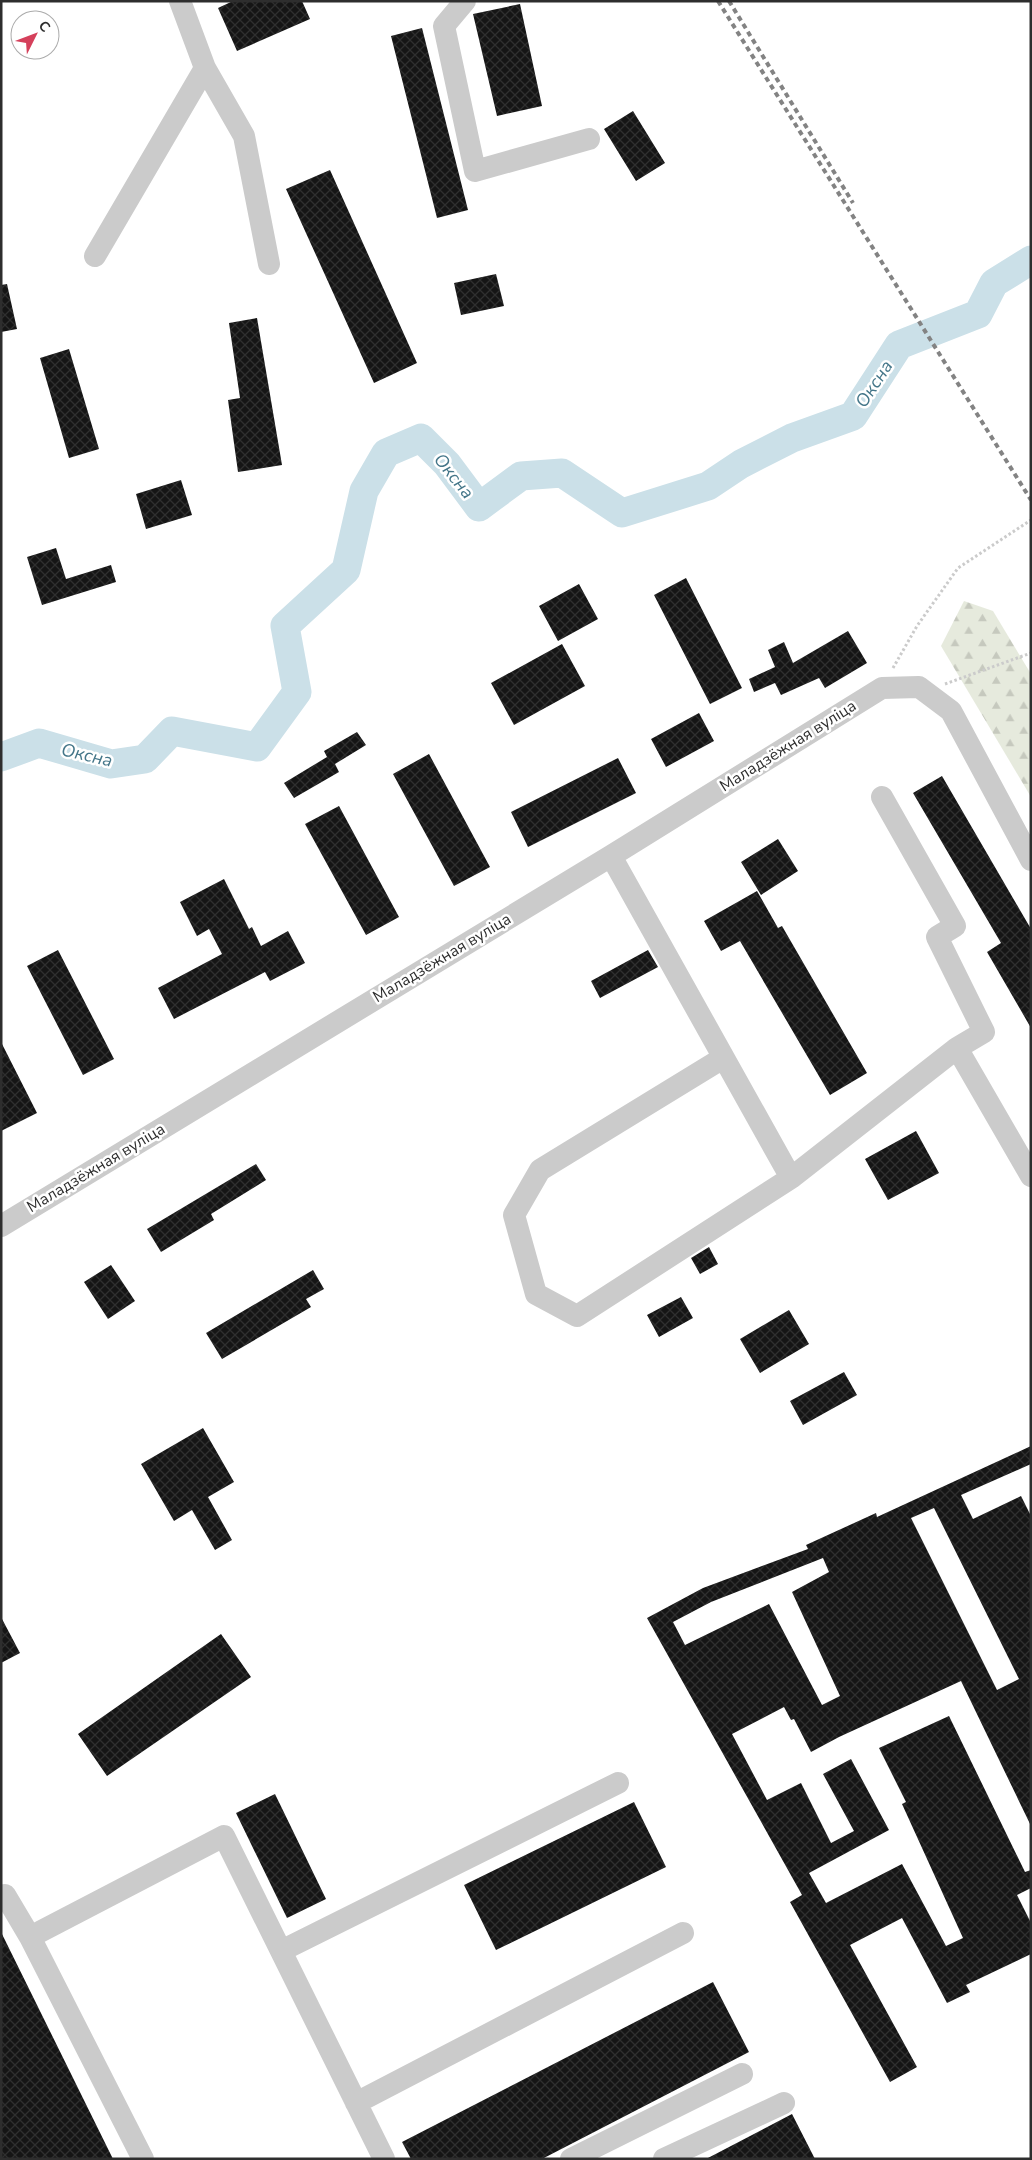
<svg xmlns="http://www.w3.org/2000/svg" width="1032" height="2160" font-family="'Nunito Sans',sans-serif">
	<defs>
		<pattern id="forest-firs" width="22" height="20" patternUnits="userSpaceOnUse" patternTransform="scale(1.25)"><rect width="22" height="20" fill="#e6eadd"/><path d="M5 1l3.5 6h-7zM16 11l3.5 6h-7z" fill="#c6c9be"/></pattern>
		<pattern id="building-cross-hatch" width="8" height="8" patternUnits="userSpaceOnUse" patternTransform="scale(1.25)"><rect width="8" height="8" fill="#151515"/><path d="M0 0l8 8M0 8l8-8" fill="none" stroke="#2f2f2f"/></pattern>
	</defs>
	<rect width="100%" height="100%" fill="#fff"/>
	<!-- forest -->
	<path fill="url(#forest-firs)" d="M964 601 993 611 1031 674V797L941 646Z"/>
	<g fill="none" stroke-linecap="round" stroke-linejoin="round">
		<!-- river -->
		<path stroke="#cbe0e8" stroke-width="29" d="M1 757 39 743 111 764 145 759 172 731 257 747 297 692 285 626 346 570 364 491 386 453 421 438 447 464 479 507 521 476 562 473 622 513 708 486 741 464 792 438 853 416 899 345 978 314 994 283 1031 260"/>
	</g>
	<!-- building -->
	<path fill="url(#building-cross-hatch)" fill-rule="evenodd" d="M233 1H302L310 19 237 51 218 8Z
		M520 4 542 106 497 116 473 14Z
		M422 28 468 210 437 218 391 36Z
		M633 111 665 163 636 181 604 129Z
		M330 170 417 363 374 383 286 189Z
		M496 274 504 306 461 315 454 283Z
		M7 284 17 329 1 332V285Z
		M257 318 282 465 238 472 228 400 240 398 229 323Z
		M69 349 99 449 69 458 40 358Z
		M181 480 192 515 146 529 136 494Z
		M56 548 66 579 111 565 116 582 42 605 27 557Z
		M686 578 742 688 710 704 654 595Z
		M579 584 598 619 558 641 539 606Z
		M848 631 867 663 825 688 819 678 781 695 775 683 754 692 749 679 775 667 768 650 784 642 793 663Z
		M562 644 585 686 514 725 491 683Z
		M699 713 714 741 666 767 651 739Z
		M357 732 366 745 335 764 339 772 294 798 284 783 327 757 324 751Z
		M429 754 490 867 454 886 393 774Z
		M618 758 636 793 528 847 511 812Z
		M942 776 1031 929V1028L987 952 1001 943 913 793Z
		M339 806 399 917 366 935 305 824Z
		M778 839 798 871 761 895 741 862Z
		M224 879 249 929 252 927 261 946 288 931 305 963 270 981 265 972 174 1019 158 988 222 954 209 929 197 936 180 902Z
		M757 891 778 928 782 926 867 1073 830 1095 740 941 721 951 704 921Z
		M58 950 114 1059 83 1075 27 966Z
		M648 950 658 967 600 998 591 981Z
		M1 1042 37 1113 1 1131Z
		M916 1131 939 1173 888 1200 865 1159Z
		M256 1164 266 1180 211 1214 214 1220 161 1252 147 1229Z
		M709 1247 718 1264 700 1274 691 1258Z
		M111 1265 135 1301 108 1319 84 1282Z
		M313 1270 324 1289 306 1299 311 1307 222 1359 206 1333Z
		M681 1297 693 1318 659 1337 647 1315Z
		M789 1310 809 1344 760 1373 740 1339Z
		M844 1372 857 1395 803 1425 790 1401Z
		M203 1428 234 1482 208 1497 232 1540 215 1550 192 1510 174 1521 141 1464Z
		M1031 1446V1464L961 1495 973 1519 1021 1496 1031 1516V1826L961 1681 839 1737 811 1752 794 1719 791 1720 784 1707 732 1734 767 1800 801 1783 831 1843 854 1831 823 1774 851 1759 889 1830 809 1873 826 1903 902 1864 946 1946 963 1938 902 1804 906 1802 879 1748 949 1716 1025 1872 1031 1870V1888L1017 1895 1031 1923V1954L966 1985 970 1992 947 2003 902 1918 850 1945 917 2067 890 2082 790 1902 802 1895 647 1618 703 1588 808 1549 806 1545 876 1513 877 1517ZM934 1508 1019 1679 997 1690 911 1518ZM823 1558 829 1572 792 1592 840 1696 822 1705 769 1604 685 1645 673 1622 711 1602Z
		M1 1617 20 1653 1 1663Z
		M221 1634 251 1677 107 1776 78 1734Z
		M275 1794 326 1899 287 1918 236 1813Z
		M634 1802 666 1867 496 1950 464 1885Z
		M1 1932 113 2159H1Z
		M713 1982 749 2052 542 2159H411L402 2142Z
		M792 2114 815 2159H706Z"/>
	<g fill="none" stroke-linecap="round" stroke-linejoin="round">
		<!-- path -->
		<path stroke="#cbcbcb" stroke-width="3" stroke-dasharray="2.5 2.5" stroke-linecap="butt" d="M893 668 917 626 958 568 1031 520
			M945 684 1031 653"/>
		<!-- minor -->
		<path stroke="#cbcbcb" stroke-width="22" d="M465 1 444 26 475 171 589 139
			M205 68 244 136 269 264
			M95 256 205 68 180 1
			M611 856 791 1178 577 1316 536 1294 514 1215 540 1170 723 1058
			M957 1048 1031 1176
			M791 1178 957 1048 984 1032 937 937 955 926 882 797
			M1 1226 611 856 882 688 919 687 951 711 1031 860
			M1 1897 5 1895 30 1937 143 2159
			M30 1937 224 1836 384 2159
			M281 1951 618 1783
			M356 2103 683 1933
			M571 2159 742 2074
			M664 2159 784 2103"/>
		<!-- rail -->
		<path stroke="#838383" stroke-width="4" stroke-dasharray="5 4" stroke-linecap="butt" d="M718 1 1031 500
			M729 1 853 203"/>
	</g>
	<g text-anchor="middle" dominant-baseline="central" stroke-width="5" stroke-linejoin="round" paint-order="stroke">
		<!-- street labels -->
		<g font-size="16" fill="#2e2e2e" stroke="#fff">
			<text transform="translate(788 746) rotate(-32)">Маладзёжная вуліца</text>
			<text transform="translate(442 958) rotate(-31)">Маладзёжная вуліца</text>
			<text transform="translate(96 1168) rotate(-31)">Маладзёжная вуліца</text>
		</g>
		<!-- water labels -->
		<g font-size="18" font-style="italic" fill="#447689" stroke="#fff">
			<text transform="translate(874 384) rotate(-57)">Оксна</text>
			<text transform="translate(454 476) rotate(51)">Оксна</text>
			<text transform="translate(87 755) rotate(13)">Оксна</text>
		</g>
	</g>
	<!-- border -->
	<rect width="1032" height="2160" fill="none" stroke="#2e2e2e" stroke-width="5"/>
	<!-- north arrow -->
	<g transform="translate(35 35) rotate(48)"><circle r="24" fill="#ffffff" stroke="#ababab"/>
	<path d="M0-4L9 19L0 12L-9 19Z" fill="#d5405b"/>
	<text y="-8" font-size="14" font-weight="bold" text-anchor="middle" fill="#2e2e2e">С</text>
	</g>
</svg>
